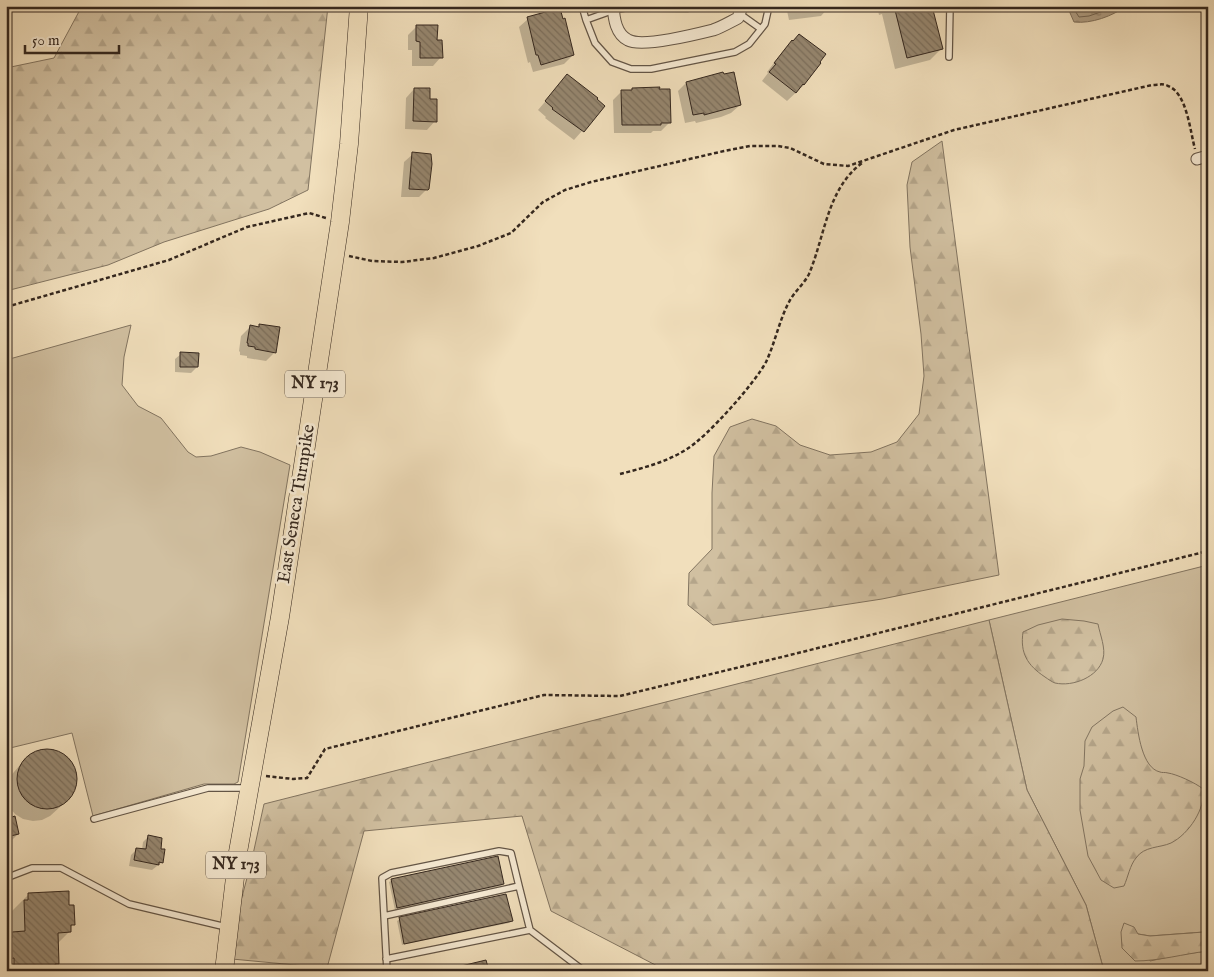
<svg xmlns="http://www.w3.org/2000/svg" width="1214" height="977" font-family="'IM FELL English',serif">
	<defs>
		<pattern id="forest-firs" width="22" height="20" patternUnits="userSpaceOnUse" patternTransform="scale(1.25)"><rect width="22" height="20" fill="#d1c0a1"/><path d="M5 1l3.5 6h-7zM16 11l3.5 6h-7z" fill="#b4a58a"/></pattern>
		<pattern id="water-ripples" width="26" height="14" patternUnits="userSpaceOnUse" patternTransform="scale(1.25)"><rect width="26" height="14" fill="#b1a086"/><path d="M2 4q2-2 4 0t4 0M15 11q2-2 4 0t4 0" fill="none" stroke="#91826d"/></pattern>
		<pattern id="building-back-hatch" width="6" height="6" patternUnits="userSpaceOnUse" patternTransform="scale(1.25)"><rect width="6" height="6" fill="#968770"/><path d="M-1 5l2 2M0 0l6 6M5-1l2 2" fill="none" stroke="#7b6e5b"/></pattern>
	</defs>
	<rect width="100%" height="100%" fill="#f1dfbc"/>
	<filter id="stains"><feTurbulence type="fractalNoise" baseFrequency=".004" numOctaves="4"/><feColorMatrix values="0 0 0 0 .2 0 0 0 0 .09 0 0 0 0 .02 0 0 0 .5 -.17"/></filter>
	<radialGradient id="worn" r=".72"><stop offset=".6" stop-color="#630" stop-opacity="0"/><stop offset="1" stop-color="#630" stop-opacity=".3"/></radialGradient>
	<!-- grass -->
	<path fill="#d1c0a1" stroke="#827460" d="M131 325 124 357 122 385 138 406 161 418 188 452 196 457 211 456 241 447 260 452 290 465 238 782 234 784H204L93 816 72 733 6 749V360Z
		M1208 565V930L1204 932 1150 936 1138 934 1150 961 1177 955 1208 951V971H1104L1086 905 1027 790 989 620Z"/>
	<!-- forest -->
	<path fill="url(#forest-firs)" stroke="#827460" d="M82 6H328L308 190 269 209 164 242 108 265 6 291V68L54 58Z
		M942 141 999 575 882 599 713 625 688 605 689 573 712 549V493L714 456 730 427 752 419 776 426 800 445 830 455 871 452 897 442 919 414 924 376 921 334 910 247 907 185 912 162Z
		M1062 619 1084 621 1098 624C1100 635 1106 648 1103 659 1098 677 1073 687 1055 683 1052 682 1048 679 1045 677 1027 665 1020 653 1023 632L1038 625Z
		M989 620 1027 790 1086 905 1104 971H667L551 911 522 816 364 831 327 968 232 959 238 912 252 859 264 804Z
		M1123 707 1136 717C1138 733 1142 768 1160 772 1162 773 1165 772 1168 773 1176 774 1196 783 1203 789 1206 808 1189 834 1171 843 1160 848 1144 846 1136 858 1130 865 1128 877 1124 886L1114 888 1101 880 1088 856 1080 810V779L1084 766 1085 741 1092 727 1113 711Z
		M1124 923 1134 927 1138 934 1150 936 1204 932 1208 930V951C1183 954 1159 961 1135 961L1122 948 1121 932Z"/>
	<!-- water -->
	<path fill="url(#water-ripples)" stroke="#7f705c" d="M1067 6H1126C1113 16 1091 24 1074 22Z"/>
	<!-- shadow -->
	<path fill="#0003" d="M655 6H695L688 13 655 12Z
		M786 6H829V7L821 16 789 20Z
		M877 6H931L941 49 930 60 895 69 882 14 879 15Z
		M528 19 573 55 564 64 533 72 530 62 528 63 519 27Z
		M417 26 436 41 441 57 433 66H412V50H408V35Z
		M799 35 820 64 804 85 787 101 762 81 768 73 767 72 783 51Z
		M567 76 604 106 574 140 545 118 546 117 538 110Z
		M686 83 740 105 731 113 721 117 696 123 695 121 685 123 678 91Z
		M414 89 429 100 435 121 427 130 405 129 406 98Z
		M632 89 670 122 661 131H653L651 133H614L613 100 622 91H630Z
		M413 154 428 188 419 197H401L404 162Z
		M260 325 275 352 266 361 247 358V356L240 355V352L239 351 241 336 250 327 257 328Z
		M181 354 197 367 191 373 175 372V359Z
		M44 750 54 751 63 755 70 762 75 771 76 780 75 789 70 798 50 816 42 820 33 821 23 819 15 814 9 807 6 799V785L8 779 26 758 35 752Z
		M6 820 18 834 12 840 6 841Z
		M148 837 159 850 162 862 152 870 129 866 131 855 137 849 142 850 143 842Z
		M392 880 503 884 501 886 395 910 389 882Z
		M28 895 68 907 73 924 70 928V931L57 944 58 964 54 967V971H6L7 919 11 915V912Z
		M400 919 512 921 509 923 402 945 397 921Z
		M485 961 487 971H444Z"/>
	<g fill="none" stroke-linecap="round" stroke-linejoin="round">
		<!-- shore -->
		<path stroke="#726452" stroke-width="1" d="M1072 6 1079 17 1089 16 1118 6"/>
	</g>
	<!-- building -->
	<path fill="url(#building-back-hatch)" stroke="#34271e" d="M894 6H932L943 49 907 58Z
		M560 8 563 19 565 18 574 55 541 65 538 55H536L527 17Z
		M416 25H438L437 40H442L443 58H420V42L416 41Z
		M799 34 826 54 820 62 821 63 804 85 803 84 796 93 769 72 776 64 774 63 792 40 793 41Z
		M723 72 724 74 734 72 741 105 704 115V113L693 115 686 82Z
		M567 74 598 98 597 99 605 106 584 132 552 109 553 108 545 101Z
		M660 87 659 89H670L671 123H661V125H622L621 90H632V88Z
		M414 88H430V99H437V122L413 121Z
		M412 152 431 154 432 164 429 189 428 190 409 189Z
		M259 324 280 327 276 353 255 349V347L248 346V343H247L250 325 259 327Z
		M180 352 199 353 198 367H180Z
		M17 779a30 30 0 1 1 60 0a30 30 0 1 1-60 0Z
		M15 816 19 834 6 837V819Z
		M148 835 162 838 161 849H165L163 863 159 862V865L134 860 136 848 146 849Z
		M498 856 504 884 397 908 391 879Z
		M69 891V905H74L75 925H71V932L58 933 59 964H55L56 971H14V958L9 959 8 939 12 938V932L25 931 24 900H28V893Z
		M506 894 513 921 404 944 399 917Z
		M486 960 489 971H457V967Z"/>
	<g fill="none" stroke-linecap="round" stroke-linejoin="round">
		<!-- service casing -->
		<g stroke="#635546" stroke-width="8">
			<path id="service" d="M582 6 586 20
				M636 6 614 10 586 20 595 43 612 62 631 69H651L735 52 749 44 765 24 769 6
				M740 14 761 29
				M949 57 950 6
				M94 819 208 788H248
				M6 878 32 868H61L129 904 226 927
				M384 916 519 886 530 930
				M386 959 530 930 584 971
				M387 971 382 878 391 873 499 851 511 853 519 886"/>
		</g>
		<!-- minor casing -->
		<g stroke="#635546" stroke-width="13">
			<path id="minor" d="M613 6C614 19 616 34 628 40 642 48 697 34 713 30 722 27 730 22 738 18L742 6
				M1197 159 1208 156"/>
		</g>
		<!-- primary casing -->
		<g stroke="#34271e" stroke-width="19">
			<path id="primary" d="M224 971 238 852 280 617 340 222 349 144 359 6"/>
		</g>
		<!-- path -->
		<path stroke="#34271e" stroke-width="2.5" stroke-dasharray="4 2.5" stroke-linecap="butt" d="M349 256 372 261 402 262 434 258 478 246 511 233 543 202 565 190 591 182 724 151 750 146H778L790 148 824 164 848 166 954 130 1152 85C1158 85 1163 83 1168 86 1187 93 1190 131 1195 149
			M6 307 169 260 247 227 309 213 326 218
			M620 474C643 468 667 462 687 449 707 437 755 383 766 362 775 343 779 321 789 302 794 292 804 284 809 274 825 236 827 189 862 163
			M266 776 293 779 307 778 325 749 544 695 620 696 790 655 1208 551"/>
		<!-- service -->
		<use href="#service" stroke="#f6ead3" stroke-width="5.5"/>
		<!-- minor -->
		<use href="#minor" stroke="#f6ead3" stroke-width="11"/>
		<!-- primary -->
		<use href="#primary" stroke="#f1dfbc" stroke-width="18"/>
	</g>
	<g text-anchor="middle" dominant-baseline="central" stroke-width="5" stroke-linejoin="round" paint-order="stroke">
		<!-- shield labels -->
		<g fill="#f6ead3" stroke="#6e6254" stroke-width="1">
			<rect x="285" y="370.5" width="60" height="27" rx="4"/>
			<rect x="206" y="851.5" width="60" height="27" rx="4"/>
		</g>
		<g font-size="16" font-weight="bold" fill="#34271e">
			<text x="315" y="384">NY 173</text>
			<text x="236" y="865">NY 173</text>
		</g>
		<!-- street labels -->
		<g font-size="18" fill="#34271e" stroke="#f6ead3">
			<text transform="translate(297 504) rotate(-81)">East Seneca Turnpike</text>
		</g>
	</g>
	<!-- margin -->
	<rect width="1214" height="977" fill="none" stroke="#f1dfbc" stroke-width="25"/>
	<rect x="8" y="8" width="1199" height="962" fill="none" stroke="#34271e" stroke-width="2.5"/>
	<rect x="12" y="12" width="1189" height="952" fill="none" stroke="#34271e"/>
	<!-- scale -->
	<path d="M25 45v8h94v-8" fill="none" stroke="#34271e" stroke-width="2.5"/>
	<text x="32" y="45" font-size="15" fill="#34271e" stroke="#f6ead3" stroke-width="4" paint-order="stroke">50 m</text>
	<rect width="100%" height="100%" filter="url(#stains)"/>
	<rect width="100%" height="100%" fill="url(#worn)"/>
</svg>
